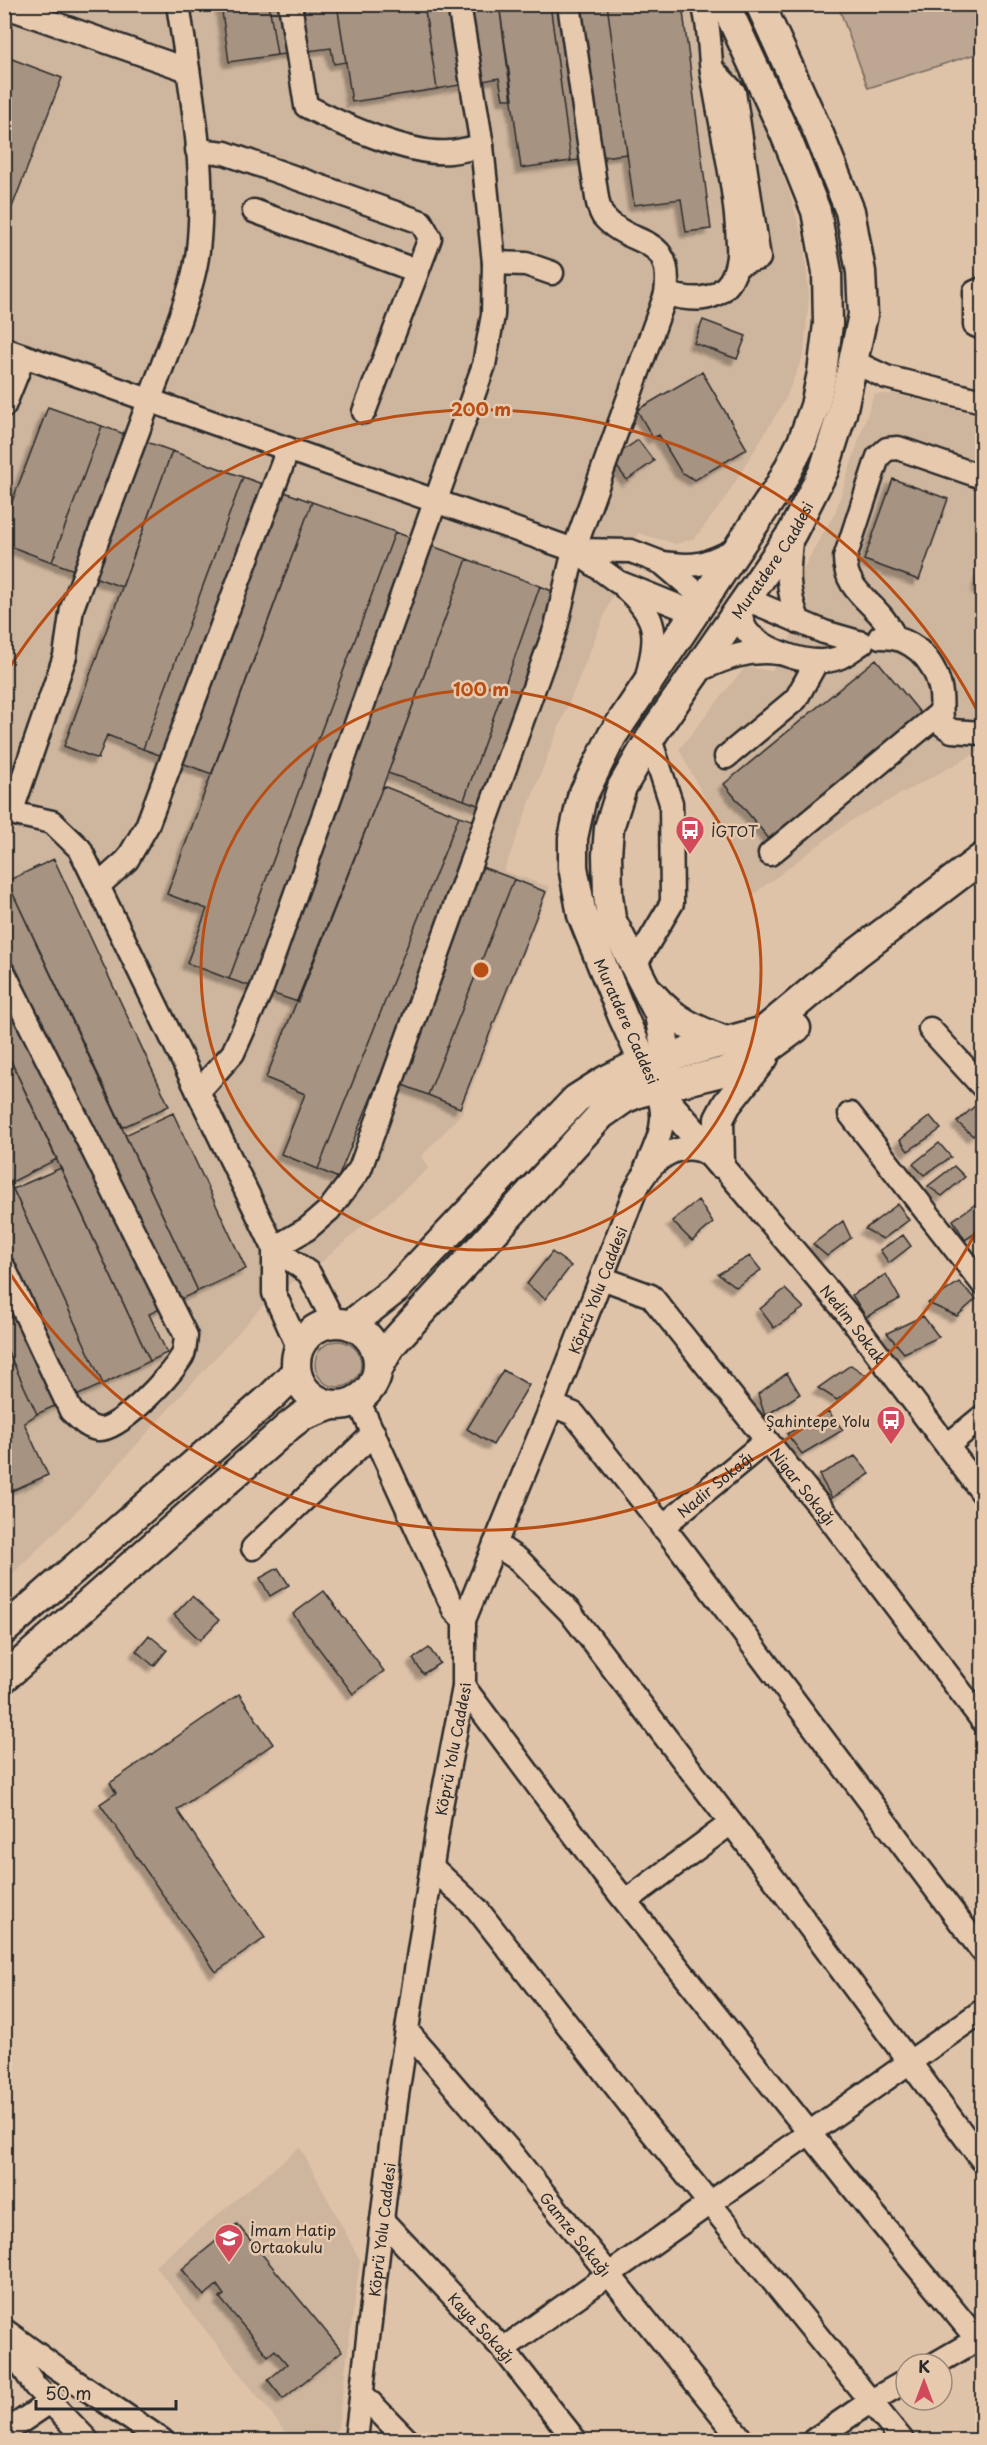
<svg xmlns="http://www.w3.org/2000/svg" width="987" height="2445" font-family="'Playpen Sans',sans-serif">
	<defs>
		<filter id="shadow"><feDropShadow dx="-5.5" dy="5.5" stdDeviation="1.5" flood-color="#0004"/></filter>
	</defs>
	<rect width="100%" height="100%" fill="#dfc3a9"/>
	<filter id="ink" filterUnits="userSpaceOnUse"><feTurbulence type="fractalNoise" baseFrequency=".0167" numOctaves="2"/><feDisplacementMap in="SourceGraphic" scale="12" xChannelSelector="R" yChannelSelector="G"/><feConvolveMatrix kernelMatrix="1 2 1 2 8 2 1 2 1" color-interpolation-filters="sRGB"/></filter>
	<g filter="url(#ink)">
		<!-- built -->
		<path fill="#ceb59d" d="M5 5H714L789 191 804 243 809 297 804 354 785 400 725 499 695 538 676 544 638 533 549 752 504 871 550 887 462 1113 421 1157 429 1168 309 1273 274 1293 72 1516 5 1581Z
			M874 394H895L982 416V750L849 822 754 894 679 749 745 667 772 671 809 604 800 577 813 550 835 513Z
			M300 2147 360 2260 336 2440H292L155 2266Z"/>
		<!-- green -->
		<path fill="#bea792" stroke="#74695e" stroke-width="1.5" d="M838 5H982V52L868 88Z
			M315 1364a23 23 0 1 1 46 0a23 23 0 1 1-46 0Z"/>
		<!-- building -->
		<path fill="#a79382" stroke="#2b2b2b" stroke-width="1.5" filter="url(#shadow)" d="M221 4H269L277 55 229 62Z
			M269 4H337L346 62 334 64 331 48 277 55Z
			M337 4H424L437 89 352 102Z
			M424 4H499L513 99H503L499 78 437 89Z
			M499 4H550L571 161 521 168Z
			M550 4H607L627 154 571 161Z
			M607 4H682L711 229 686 232 681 199 634 205Z
			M4 56 62 78 4 228Z
			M703 320 746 336 737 359 694 343Z
			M702 372 747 449 695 480 681 472 659 435 653 438 637 410Z
			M48 407 102 426 52 562 4 544V523Z
			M102 426 172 451 122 587 52 562Z
			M638 440 654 461 627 480 611 459Z
			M172 451 243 477 143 749 107 735 98 759 64 746Z
			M243 477 312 502 212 774 143 749Z
			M893 479 948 499 919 580 864 560Z
			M312 502 395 532 229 979 187 963 207 909 167 894Z
			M395 532 467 559 383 786 298 1002 229 979Z
			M467 559 540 586 464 800 388 773Z
			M982 570V589L977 587Z
			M540 586 559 594 483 807 464 800Z
			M876 659 922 715 770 840 724 784Z
			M383 786 459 816 318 1169 281 1154 305 1094 266 1078Z
			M459 816 481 823 466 861 514 879 428 1095 380 1076 338 1178 318 1169Z
			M54 859 169 1106 123 1127 7 881Z
			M514 879 546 892 460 1108 428 1095Z
			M7 881 198 1291 149 1314 167 1353 150 1361 4 1046V882Z
			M4 1046 57 1159 10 1183 4 1170Z
			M977 1104 982 1109V1127L973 1136 957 1122Z
			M173 1113 246 1269 198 1291 125 1135Z
			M930 1116 941 1129 908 1151 900 1140Z
			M939 1143 951 1157 924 1175 913 1164Z
			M954 1166 965 1177 942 1196 928 1186Z
			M61 1168 150 1361 103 1384 13 1189Z
			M4 1170 103 1384 37 1414 4 1343Z
			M698 1200 713 1223 692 1241 672 1221Z
			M980 1201 982 1205V1229L965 1240 953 1220Z
			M898 1204 909 1220 883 1239 865 1229Z
			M843 1221 851 1238 827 1256 813 1244Z
			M903 1235 911 1246 889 1263 880 1250Z
			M552 1252 571 1266 545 1299 527 1284Z
			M750 1256 761 1270 736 1287 718 1274Z
			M886 1274 900 1299 866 1317 852 1295Z
			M959 1282 976 1299 957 1316 928 1303Z
			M785 1289 804 1308 774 1328 760 1309Z
			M923 1316 939 1337 904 1353 887 1333Z
			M4 1343 37 1414 24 1423 48 1475 4 1494Z
			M851 1365 867 1376 837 1400 818 1388Z
			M503 1370 529 1385 493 1445 467 1429Z
			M787 1373 800 1394 765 1416 758 1394Z
			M828 1411 843 1430 802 1454 787 1434Z
			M855 1456 870 1474 832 1498 819 1475Z
			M278 1568 289 1585 270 1596 260 1578Z
			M324 1591 384 1671 353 1694 293 1614Z
			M192 1596 219 1620 200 1640 174 1615Z
			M149 1635 167 1650 154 1666 136 1651Z
			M429 1648 440 1663 423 1674 413 1659Z
			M239 1694 273 1744 177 1810 265 1938 216 1972 100 1804 116 1793 110 1783Z
			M237 2224 342 2351 283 2399 268 2380 287 2364 275 2350 268 2356 220 2298 224 2295 217 2285 204 2296 182 2269Z"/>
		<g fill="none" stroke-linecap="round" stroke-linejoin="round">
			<!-- minor casing -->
			<g stroke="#2b2b2b" stroke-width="27">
				<g id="minor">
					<path d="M290 4 306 106C340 124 411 156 450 152 460 151 471 148 482 146"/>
					<path d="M4 6 188 70"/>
					<path d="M712 69 734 92 759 258 737 265"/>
					<path d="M197 150 225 153 421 222 430 238 364 412"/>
					<path d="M254 211 417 271"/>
					<path d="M494 263 526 264 552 273"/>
					<path d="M982 289 975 292V325L982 328"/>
					<path d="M666 294C690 300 716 304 731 280 737 269 739 257 738 244 736 187 721 129 712 72 709 50 710 26 703 4"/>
					<path d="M4 349 574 550"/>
					<path d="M854 362 886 377 982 401"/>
					<path d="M4 406 24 356"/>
					<path d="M792 533C788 569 785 587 799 622"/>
					<path d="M662 563C700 568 705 564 739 548"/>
					<path d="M626 589C659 619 657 635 647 677"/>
					<path d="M740 609C741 618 743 628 750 635 770 652 812 668 838 658 846 655 854 648 862 643L824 632 746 599"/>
					<path d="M695 613 618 582 574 550 631 551 662 563 704 599"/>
					<path d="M880 637C911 636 933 658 940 687 943 700 940 713 943 725L952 731 982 733"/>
					<path d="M895 637C891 630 887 623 882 617 865 597 845 586 845 558L878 457 887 449 898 448 982 477"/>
					<path d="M699 670C726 658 748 649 778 653"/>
					<path d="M726 757 796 699 817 661"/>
					<path d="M11 813 65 656 72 608 176 329C185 303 195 277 198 250 207 168 190 85 178 4"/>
					<path d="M4 816 11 813 52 822 80 849 274 1248V1293L299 1349"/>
					<path d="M770 854 940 713"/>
					<path d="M98 886 127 860 147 826 288 449"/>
					<path d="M634 967 672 903 671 803 650 739"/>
					<path d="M4 973 186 1336C185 1343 185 1353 181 1358 170 1376 119 1432 98 1429 87 1428 79 1418 71 1411L4 1268"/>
					<path d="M930 1029 982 1086"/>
					<path d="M198 1092 233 1053 262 988 484 365 493 315 494 263 482 146 459 4"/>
					<path d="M850 1114 982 1283"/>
					<path d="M646 1168C658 1141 669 1121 657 1091"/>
					<path d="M274 1248 307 1229 329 1210 360 1169 556 627 574 550 666 294C674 231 632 250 603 216 600 211 598 204 597 198L569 4"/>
					<path d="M274 1248 309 1273 334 1322"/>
					<path id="s1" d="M602 1278 651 1296 830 1519 982 1720"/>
					<path d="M358 1400 454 1610 464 1620"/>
					<path d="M552 1405 574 1414 679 1547 982 1951"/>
					<path d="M948 1445 982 1417"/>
					<path id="s2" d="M662 1527 766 1441"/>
					<path d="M495 1544 519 1560 570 1612 777 1883 982 2160"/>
					<path d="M253 1548 374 1433"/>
					<path d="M464 1687 603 1873 873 2213 982 2345"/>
					<path d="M432 1867 477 1909 646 2125 902 2440"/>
					<path d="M626 1901 731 1823"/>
					<path id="s3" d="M407 2031 509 2150 742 2440"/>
					<path id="s4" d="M382 2220 503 2349 575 2440"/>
					<path d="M4 2330 60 2371 162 2440"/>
					<path d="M4 2339 35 2386 87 2440"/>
					<path d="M503 2349 982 2011"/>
					<path d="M935 2364 978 2339"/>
					<path d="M362 2394 407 2440"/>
					<path d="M4 2433 50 2402"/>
					<path id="s5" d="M356 2440 396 2102 441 1806 464 1687V1620L552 1405 635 1191C646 1168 670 1142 699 1150 706 1152 714 1159 720 1163L846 1312 982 1492"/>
					<path d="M814 2440 871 2401 906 2381"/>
				</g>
			</g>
			<!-- major casing -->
			<g stroke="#2b2b2b" stroke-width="33">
				<g id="major">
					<path d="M652 995C674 1021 696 1030 728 1042"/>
					<path id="s6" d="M656 1090 664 1075 667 1057 659 1014 611 919 608 895 607 855 609 828 622 787 654 732 792 533 824 470 842 413 863 315 861 272 850 211 819 134 760 4"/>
					<path d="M720 1163 656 1090 623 1017 582 915 573 867V838L582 797 612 736 779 487 802 442 815 406 822 373 828 324 827 272 816 211 785 134 725 4"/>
					<path d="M720 1163 719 1119 727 1104 764 1057"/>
					<circle cx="337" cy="1364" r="41"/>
					<path d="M350 1325 396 1289 576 1099 606 1080 632 1067 764 1031 857 953 982 858"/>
					<path d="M379 1367 391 1345 601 1115 624 1099 638 1093 722 1072 751 1061 796 1028"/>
					<path d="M4 1630 272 1396 296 1372"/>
					<path d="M4 1678 289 1426 302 1416 332 1405"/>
				</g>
			</g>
			<!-- minor -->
			<use href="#minor" stroke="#e7c9ae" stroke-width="22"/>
			<!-- major -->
			<use href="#major" stroke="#e7c9ae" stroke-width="28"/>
		</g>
	</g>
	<!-- distance rings -->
	<g fill="none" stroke="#b94e14" stroke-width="3">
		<circle cx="481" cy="970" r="280"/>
		<path d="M982 1220A560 560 0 0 1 6 1267M6 673A560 560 0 0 1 982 720"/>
	</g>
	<!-- icons -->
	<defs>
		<g id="bus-pin" transform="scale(1.5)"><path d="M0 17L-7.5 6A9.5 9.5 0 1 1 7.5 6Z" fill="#d1495b" stroke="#e7c9ae"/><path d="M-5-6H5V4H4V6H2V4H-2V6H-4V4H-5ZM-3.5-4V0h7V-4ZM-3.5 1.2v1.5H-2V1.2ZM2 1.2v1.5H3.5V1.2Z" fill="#fff"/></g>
		<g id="school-pin" transform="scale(1.5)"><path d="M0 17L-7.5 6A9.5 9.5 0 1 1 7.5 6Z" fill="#d1495b" stroke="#e7c9ae"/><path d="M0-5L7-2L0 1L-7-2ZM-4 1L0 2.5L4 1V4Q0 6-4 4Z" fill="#fff"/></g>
	</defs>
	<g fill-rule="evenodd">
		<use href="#bus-pin" x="690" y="830"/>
		<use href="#bus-pin" x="891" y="1420"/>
		<use href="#school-pin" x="229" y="2238"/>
	</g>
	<g text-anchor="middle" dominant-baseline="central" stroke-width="5" stroke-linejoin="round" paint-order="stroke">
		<!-- street labels -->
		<g font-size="15" fill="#2b2b2b" stroke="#e7c9ae">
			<text stroke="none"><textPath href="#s6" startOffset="592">Muratdere Caddesi</textPath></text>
			<text transform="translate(627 1021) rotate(66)">Muratdere Caddesi</text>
			<text stroke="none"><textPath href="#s5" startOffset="1184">Köprü Yolu Caddesi</textPath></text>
			<text stroke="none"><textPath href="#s5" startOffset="1606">Nedim Sokak</textPath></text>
			<text stroke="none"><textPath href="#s2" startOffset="68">Nadir Sokağı</textPath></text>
			<text stroke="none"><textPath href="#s1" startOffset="296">Nigar Sokağı</textPath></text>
			<text stroke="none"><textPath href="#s5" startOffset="698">Köprü Yolu Caddesi</textPath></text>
			<text stroke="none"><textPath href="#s5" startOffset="212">Köprü Yolu Caddesi</textPath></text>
			<text stroke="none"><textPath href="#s3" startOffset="264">Gamze Sokağı</textPath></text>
			<text stroke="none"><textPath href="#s4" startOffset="147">Kaya Sokağı</textPath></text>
		</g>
		<!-- poi labels -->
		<g font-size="15" fill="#2b2b2b" stroke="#e7c9ae" text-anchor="start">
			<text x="711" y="830">İGTOT</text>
			<text x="870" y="1420" text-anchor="end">Şahintepe Yolu</text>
			<text x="250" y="2229">İmam Hatip<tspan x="250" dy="17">Ortaokulu</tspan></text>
		</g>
	</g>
	<circle cx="481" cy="970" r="9" fill="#b94e14" stroke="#e7c9ae" stroke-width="3"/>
	<g font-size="18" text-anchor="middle" font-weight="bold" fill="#b94e14" stroke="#e7c9ae" stroke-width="5" stroke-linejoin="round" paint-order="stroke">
		<text x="481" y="416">200 m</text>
		<text x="481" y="696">100 m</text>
	</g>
	<!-- margin -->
	<rect width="987" height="2445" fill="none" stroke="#e7c9ae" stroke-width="24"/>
	<rect x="12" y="12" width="963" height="2421" fill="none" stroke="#2b2b2b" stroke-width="2" filter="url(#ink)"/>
	<!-- north arrow -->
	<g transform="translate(924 2382)"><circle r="28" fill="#e7c9ae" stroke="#9c8a7a" stroke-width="1.5"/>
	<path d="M0-4.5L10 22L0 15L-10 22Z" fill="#d1495b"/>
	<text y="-9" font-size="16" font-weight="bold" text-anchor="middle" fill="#2b2b2b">K</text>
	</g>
	<!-- scale -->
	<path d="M36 2400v9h140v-9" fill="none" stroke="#2b2b2b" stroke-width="3"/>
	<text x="45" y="2400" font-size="18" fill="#2b2b2b" stroke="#e7c9ae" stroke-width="4.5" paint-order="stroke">50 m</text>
</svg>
